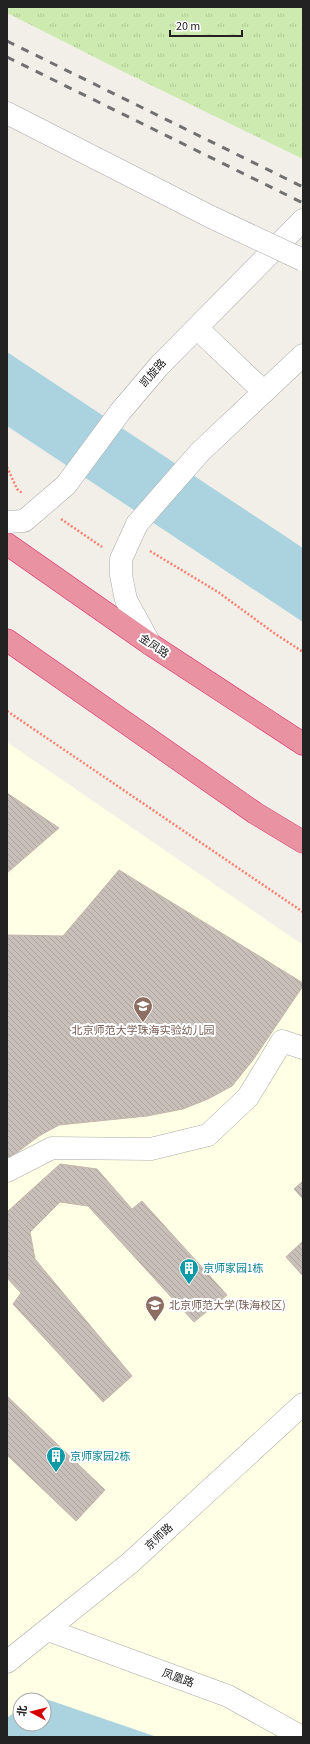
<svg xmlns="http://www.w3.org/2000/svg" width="310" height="1744" font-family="'Source Sans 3','Noto Sans SC',sans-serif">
	<defs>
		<pattern id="grass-tufts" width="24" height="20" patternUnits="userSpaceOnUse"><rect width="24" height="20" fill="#cdebb0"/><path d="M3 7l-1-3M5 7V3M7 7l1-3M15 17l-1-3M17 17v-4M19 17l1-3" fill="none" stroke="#b0c997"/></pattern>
		<pattern id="building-back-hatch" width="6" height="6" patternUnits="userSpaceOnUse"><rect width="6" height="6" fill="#c7bfb8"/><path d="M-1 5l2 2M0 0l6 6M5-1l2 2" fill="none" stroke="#aba49e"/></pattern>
	</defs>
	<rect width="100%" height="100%" fill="#f2efe9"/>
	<!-- education -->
	<path fill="#ffffe5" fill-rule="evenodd" d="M7 742 303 945V1737H7ZM20 1700H44V1724H20Z"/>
	<!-- grass -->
	<path fill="url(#grass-tufts)" d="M7 7H303V159L122 71 7 13Z"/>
	<!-- water -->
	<path fill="#aad3df" d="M7 352 303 548V622L7 426Z
		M46 1699 157 1737H7V1718L20 1708V1724H44V1700H39Z"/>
	<!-- building -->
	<path fill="url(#building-back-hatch)" stroke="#c4b6ab" d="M7 793 59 828 7 873Z
		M119 870 303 983V986L253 1060 232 1086 208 1099 183 1109 147 1116 59 1125 39 1136 7 1160V935L63 936Z
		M60 1164 97 1169 132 1209 142 1201 227 1295 194 1322 88 1206 60 1202 30 1232 35 1259 132 1376 103 1402 13 1304 21 1293 7 1278V1212Z
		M303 1181V1199L294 1189Z
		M303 1241V1276L286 1257Z
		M7 1396 105 1490 76 1521 7 1455Z"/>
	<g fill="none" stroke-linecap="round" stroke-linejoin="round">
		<!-- minor casing -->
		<g stroke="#a9a9a9" stroke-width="23">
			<path id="minor" d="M7 113 211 217
				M197 328 264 392
				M7 522 24 521 66 485 120 412 159 366 303 220
				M150 644 126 600 121 575V559L137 524 200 452 303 355
				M7 1171 52 1148 151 1149 208 1135 248 1097 282 1041 303 1048
				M48 1630 228 1696 302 1737
				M7 1662 130 1563 303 1404"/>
		</g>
		<!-- highway casing -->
		<g stroke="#dc2a67" stroke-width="23">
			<path id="highway" d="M7 544 150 644 303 744
				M7 640 255 813 303 842"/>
		</g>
		<!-- path -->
		<path stroke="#fa8072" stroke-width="2.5" stroke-dasharray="2 2" stroke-linecap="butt" d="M7 467 17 489 22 493
			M61 519 102 547
			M150 551 218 592 274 633 303 652
			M7 711 303 912"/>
		<!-- minor -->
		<use href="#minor" stroke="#fff" stroke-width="22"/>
		<!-- highway -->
		<use href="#highway" stroke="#e892a2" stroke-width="22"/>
		<!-- rail -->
		<path stroke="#707070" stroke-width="3" stroke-dasharray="8 8" stroke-linecap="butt" d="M7 41 303 187
			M7 57 303 203"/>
		<!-- minor-bridge casing -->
		<g stroke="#a9a9a9" stroke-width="23" stroke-linecap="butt">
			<path id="minor-bridge" d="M211 217 303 260"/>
		</g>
		<!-- minor-bridge -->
		<use href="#minor-bridge" stroke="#fff" stroke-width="22"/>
	</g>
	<!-- icons -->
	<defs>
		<g id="school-pin" transform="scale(1)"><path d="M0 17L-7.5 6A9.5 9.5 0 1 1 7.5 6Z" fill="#8d6e63" stroke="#fff"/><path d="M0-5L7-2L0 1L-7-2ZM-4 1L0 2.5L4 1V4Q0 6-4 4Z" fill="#fff"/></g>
		<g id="building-pin" transform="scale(1)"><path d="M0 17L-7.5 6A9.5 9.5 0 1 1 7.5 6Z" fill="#0f9aa8" stroke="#fff"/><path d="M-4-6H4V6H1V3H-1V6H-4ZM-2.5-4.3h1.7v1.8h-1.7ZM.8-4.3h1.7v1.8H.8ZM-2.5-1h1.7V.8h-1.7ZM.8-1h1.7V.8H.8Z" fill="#fff"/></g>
		<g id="university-pin" transform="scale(1)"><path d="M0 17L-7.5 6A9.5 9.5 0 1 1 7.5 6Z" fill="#8d6e63" stroke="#fff"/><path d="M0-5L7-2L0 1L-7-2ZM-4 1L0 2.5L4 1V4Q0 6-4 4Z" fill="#fff"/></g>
	</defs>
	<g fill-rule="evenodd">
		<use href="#school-pin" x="143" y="1006"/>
		<use href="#building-pin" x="189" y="1268"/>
		<use href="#university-pin" x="155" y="1305"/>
		<use href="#building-pin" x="56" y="1456"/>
	</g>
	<g text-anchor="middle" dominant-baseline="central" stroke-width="4" stroke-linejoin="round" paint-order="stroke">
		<!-- street labels -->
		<g font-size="11" fill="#222" stroke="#fff">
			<text transform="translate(153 373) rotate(-49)">凯旋路</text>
			<text transform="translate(154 646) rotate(34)">金凤路</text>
			<text transform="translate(159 1537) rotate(-43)">京师路</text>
			<text transform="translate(178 1678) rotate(20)">凤凰路</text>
		</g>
		<!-- education labels -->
		<g font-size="11" fill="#785e54" stroke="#fff">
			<text x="143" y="1030">北京师范大学珠海实验幼儿园</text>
			<text x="169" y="1305" text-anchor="start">北京师范大学(珠海校区)</text>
		</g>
		<!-- culture labels -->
		<g font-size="11" fill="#0d838f" stroke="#fff" text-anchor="start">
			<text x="203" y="1268">京师家园1栋</text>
			<text x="70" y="1456">京师家园2栋</text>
		</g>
	</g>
	<!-- border -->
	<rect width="310" height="1744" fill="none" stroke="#222222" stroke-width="16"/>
	<!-- north arrow -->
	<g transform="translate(32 1712) rotate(277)"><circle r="19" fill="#ffffff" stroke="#a7a7a7"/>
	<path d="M0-3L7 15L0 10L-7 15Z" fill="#d40000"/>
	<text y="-6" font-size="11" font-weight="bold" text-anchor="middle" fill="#222222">北</text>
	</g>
	<!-- scale -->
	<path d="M170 30v6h72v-6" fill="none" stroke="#222222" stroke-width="2"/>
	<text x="176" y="30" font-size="12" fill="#222222" stroke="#ffffff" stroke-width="3" paint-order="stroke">20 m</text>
</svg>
